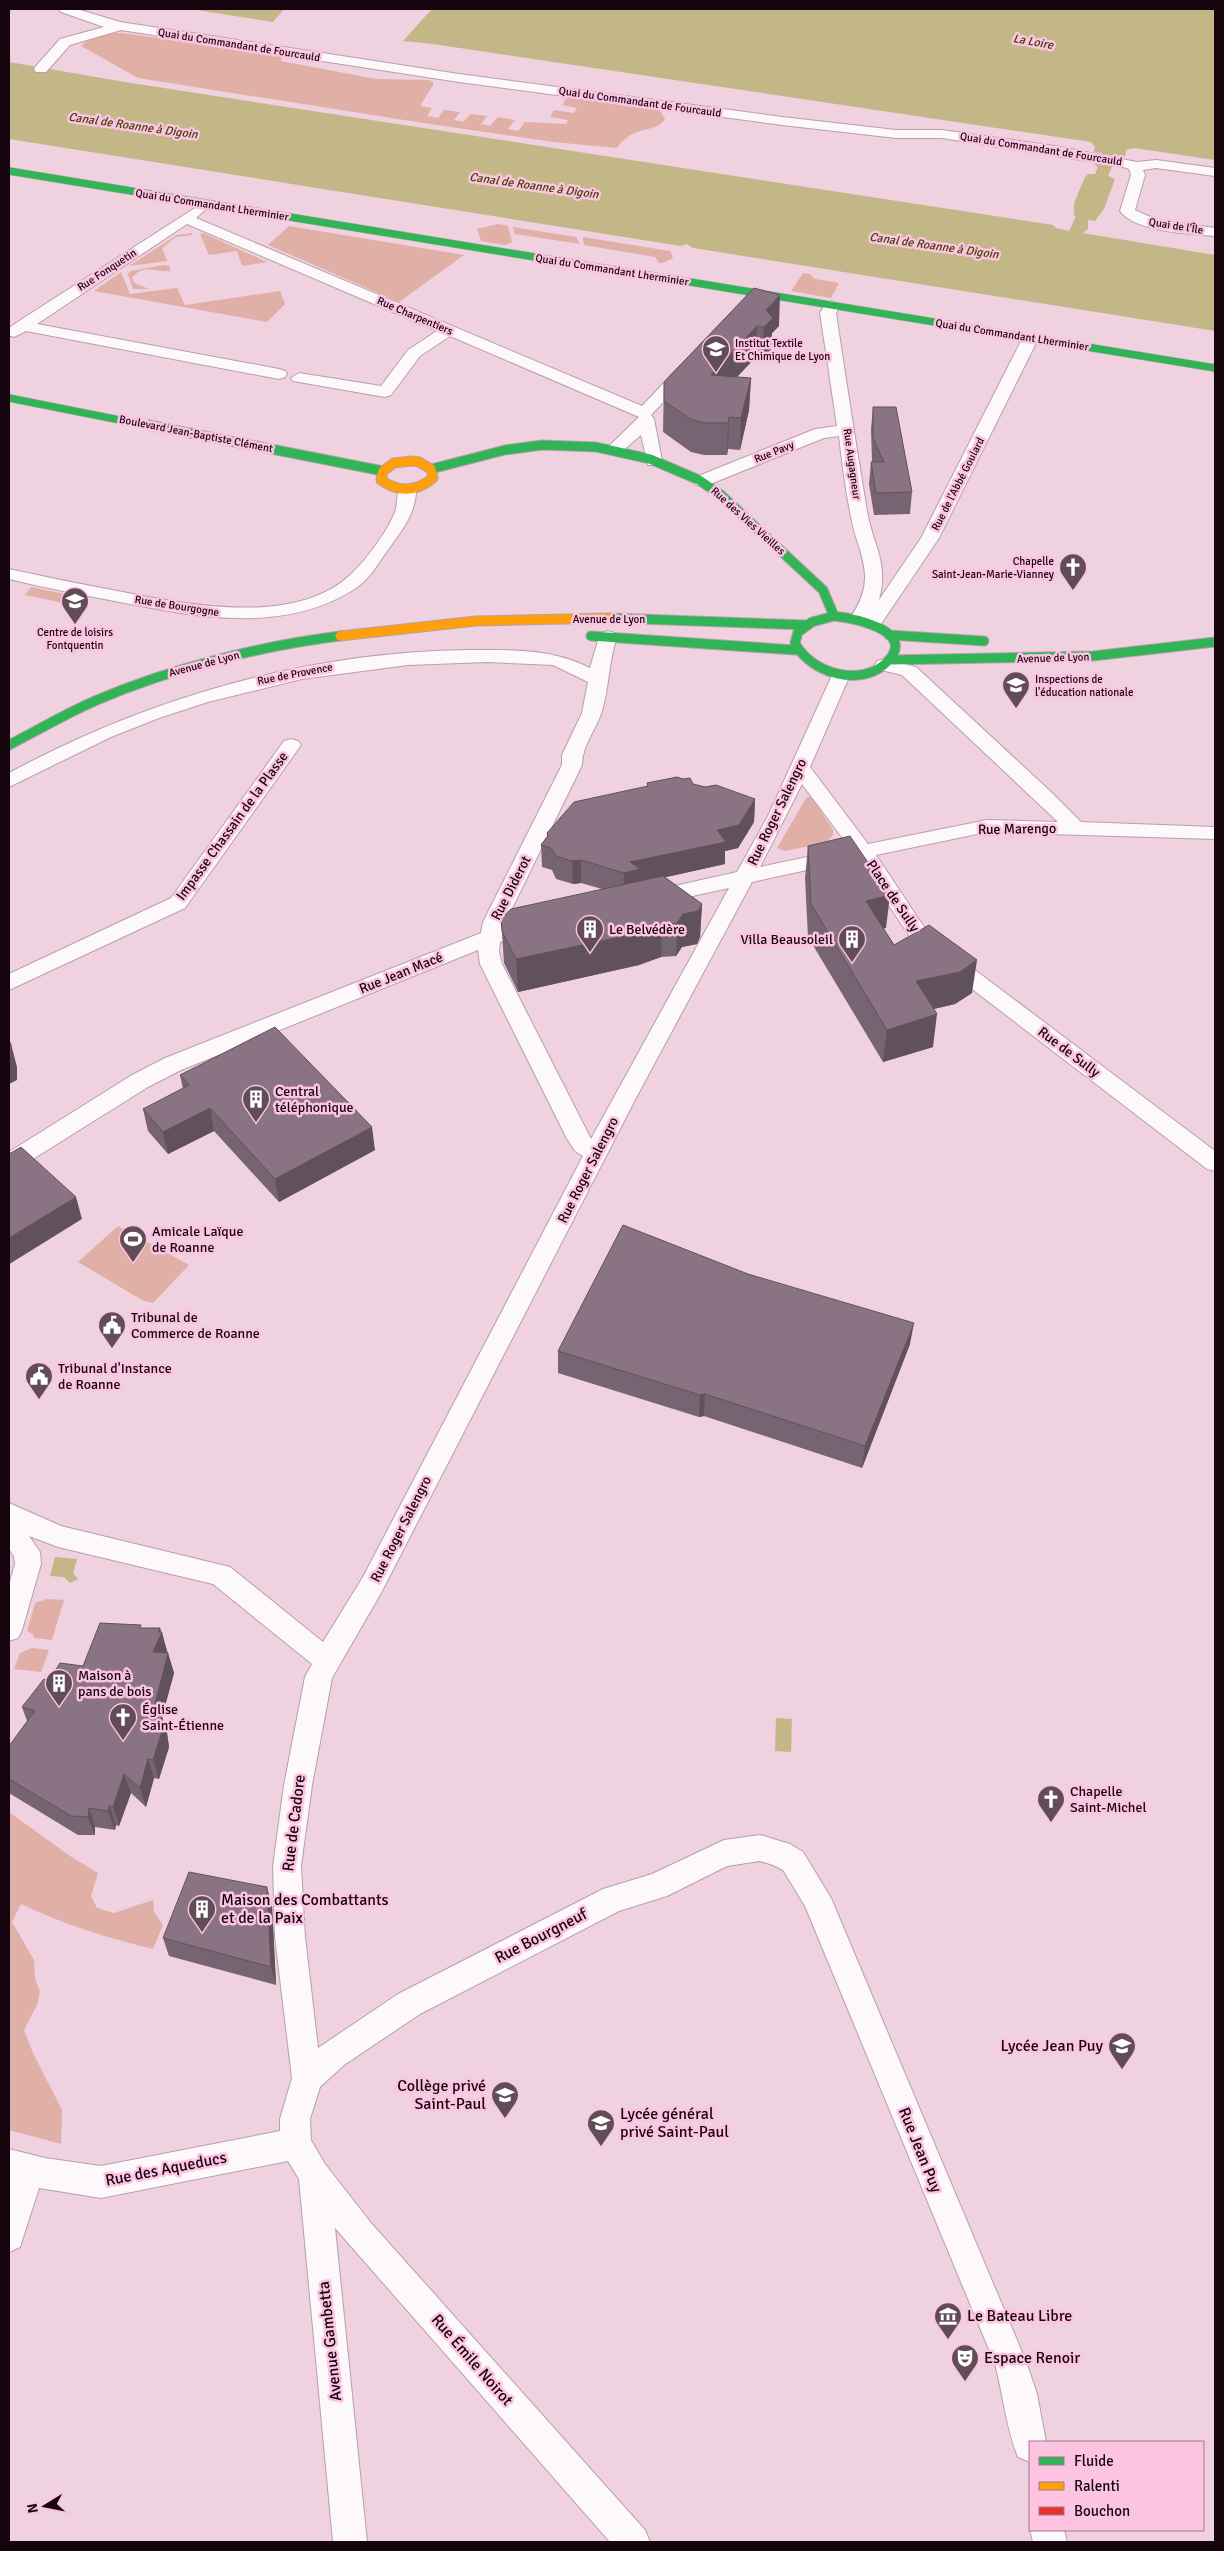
<svg xmlns="http://www.w3.org/2000/svg" width="1224" height="2551" font-family="Signika,sans-serif">
	<rect width="100%" height="100%" fill="#efd1e0"/>
	<!-- green -->
	<path fill="#e0b0a7" d="M105 33H122L284 55 281 61 376 79 429 80 433 82V85L420 106 432 108 427 116 438 118 444 110 460 112 454 120 463 122 471 114 487 116 481 124 490 126 498 117 515 120 508 129 518 131 525 122 566 124 568 120 550 117 554 110 574 113 577 108 562 105 567 97 659 109 665 119C656 134 633 124 617 148L553 142 404 120 138 78 81 46 94 35Z
		M498 224 508 226 512 242 505 245 481 241 477 229Z
		M289 226 464 255 399 302 268 245Z
		M513 227 576 237 580 244 515 234Z
		M192 233 193 235 176 237 162 248 167 261 129 266 177 235Z
		M203 233 267 262 242 266 237 251 209 255 200 234Z
		M583 237 670 251 673 258 663 263H659L655 257 584 245Z
		M164 265 169 266 171 271C157 273 143 263 132 278L134 283 149 289H133L128 274 131 271Z
		M121 272 130 294 177 288 185 305 280 291 285 304 267 322 94 291Z
		M803 273 810 274 815 279 839 283 831 298 791 291Z
		M31 587 88 599 82 607 25 595Z
		M811 796 833 830V835L825 843 785 851 777 848 806 798Z
		M118 1226 189 1265 153 1303 142 1300 78 1262Z
		M47 1599 64 1600 52 1640 34 1638 33 1634 27 1631 35 1603Z
		M32 1648 49 1650 41 1672 14 1669 20 1653Z
		M9 1812 70 1856 98 1873 91 1896 97 1908 114 1913 153 1900 154 1912 163 1925 153 1949C108 1938 63 1924 21 1904L12 1922 34 1960 35 1979 40 1992 37 2005 24 2030 33 2053 62 2110 61 2144 9 2130Z"/>
	<!-- water -->
	<path fill="#c3b787" d="M190 9H284L273 22Z
		M432 9H1215V160L1134 148 1126 150 1125 156H1117L1108 176 1115 179 1104 209 1095 221 1088 220V229L1083 233 1215 255V331L693 248 687 244 681 246 9 139V62L125 82 1053 225 1056 228 1069 231 1076 216 1074 215V203L1085 177 1088 174H1095L1098 167 1095 166 1102 153 1094 152 1095 147 1091 142 433 44 403 41Z
		M55 1557 77 1559 73 1573 78 1579 70 1583 64 1577 50 1576Z
		M776 1718 792 1719 791 1752 775 1751Z"/>
	<g fill="none" stroke-linecap="round" stroke-linejoin="round">
		<!-- street casing -->
		<g stroke="#b6a0ab" stroke-width="2">
			<path id="street" d="M59 9H77L120 22 459 74 782 117 896 130H942L1055 146 1137 162 1156 160 1215 168V176L1156 168 1143 170 1145 175 1135 210 1157 220 1215 228V236C1191 234 1135 232 1120 211L1131 175 1129 169 1123 167 942 138H896L782 125 459 82 121 30 70 45 46 72H36L34 69 36 66 60 39 104 27 61 12Z
				M198 206 205 210 196 218 642 406 680 366H692L694 369 692 372 651 415 654 419 662 461 660 465H648L641 435 620 453H608L606 449 639 417 450 336 420 356 391 395 385 397 293 381 291 378 299 373 381 386 408 350 437 331 187 224 37 324 279 369 285 371 287 374 285 377 279 379 26 331 14 337 9 335V328L16 323Z
				M832 301 840 306 836 313C846 380 856 445 867 511 873 546 889 561 879 600L921 538 1022 339 1030 334 1038 339 939 538 879 627H867L864 622H853L850 618C880 575 857 555 850 512 845 487 842 461 839 436L824 438 708 485H696L693 481 696 477 815 429 837 426 820 313 826 303Z
				M407 485 413 486 416 490C416 515 399 534 385 554 376 567 367 582 353 590 283 634 196 617 120 602 83 595 46 588 9 579V569C45 577 81 584 117 591 184 604 293 627 349 576 365 562 387 532 395 512 398 504 396 493 401 486Z
				M608 631 614 633 617 637C608 663 609 691 601 714 595 731 582 746 582 765L503 927 532 918 539 920 542 925 539 930 500 942 499 952 502 964 591 1139 729 888 652 905 645 903 642 898 645 893 652 891 737 872 768 816 834 671H848L850 675 810 767 868 844 987 820 1058 822 902 675 877 669 875 665 877 661 884 659 916 667 1051 792 1081 822 1215 827V839L987 832 876 855 930 936 1215 1151V1171L1207 1169 916 946 858 859 752 882 637 1096 381 1593 332 1678 312 1785 301 1866 305 1937 318 2048 398 1994 603 1889 652 1874 724 1840 760 1835 790 1844 803 1852 831 1898 1027 2364 1037 2394 1046 2442H1030V2462L1018 2457C1006 2428 1003 2394 995 2364L805 1906 783 1870 773 1865 760 1861 727 1866 667 1896 619 1911 420 2014 344 2065 320 2087 310 2119 311 2140 325 2164 371 2223 645 2530 650 2542H610L335 2228 367 2542H333L299 2179 288 2161 101 2198 39 2188 20 2247 9 2252V2149L45 2158 101 2166 280 2131V2119L292 2078 275 1937 273 1866 284 1785 305 1677 312 1664 213 1584 58 1547 29 1536 40 1552 41 1564 22 1630 18 1638 9 1641V1585L15 1564 14 1556 9 1549V1503L61 1526 230 1567 323 1642 363 1577 583 1156 575 1151 566 1137 480 964 478 950 181 1070 148 1087 17 1169 9 1171V1152L132 1075 165 1058 481 933 483 922 562 765V755L582 713 588 682 553 665 487 662 408 665 302 679 208 702 159 718 111 737 9 787V773C150 697 307 652 468 650 510 650 552 648 590 668L599 637 602 633ZM802 784 850 848 760 867Z
				M291 739 298 741 301 745 185 908 9 990V974L171 898 284 741Z
				M1030 2529 1064 2530 1067 2542H1033Z"/>
		</g>
		<!-- fast-far1 casing -->
		<g stroke="#b6a0ab" stroke-width="8">
			<path id="fast-far1" d="M9 171 553 260
				M678 280 1215 368
				M9 398 155 427"/>
		</g>
		<!-- fast casing -->
		<g stroke="#b6a0ab" stroke-width="11">
			<path id="fast" d="M149 425 383 471
				M431 469 505 450 542 445 596 447 650 459 699 480 721 495 823 590 834 616
				M834 616C852 618 917 630 888 661 862 689 810 673 795 643L798 632 812 622Z
				M612 618 806 625
				M889 635 984 641
				M591 636 795 650
				M889 660 1093 656 1215 642
				M9 745C38 730 67 713 97 700 172 668 260 646 340 636"/>
		</g>
		<!-- slow casing -->
		<g stroke="#b6a0ab" stroke-width="11">
			<path id="slow" d="M411 461 419 462 431 469 433 478C416 492 399 493 381 480L383 471 394 463Z
				M340 636 476 621 612 618"/>
		</g>
		<!-- jam casing -->
		<g stroke="#b6a0ab" stroke-width="8">
			<path id="jam" d="M553 260 678 280"/>
		</g>
		<!-- street -->
		<use href="#street" fill="#fdf8fa" fill-rule="evenodd"/>
		<!-- fast-far1 -->
		<use href="#fast-far1" stroke="#30b455" stroke-width="7"/>
		<!-- fast -->
		<use href="#fast" stroke="#30b455" stroke-width="9"/>
		<!-- slow -->
		<use href="#slow" stroke="#ff9f0a" stroke-width="9"/>
		<!-- jam -->
		<use href="#jam" stroke="#e5322d" stroke-width="7"/>
	</g>
	<!-- wall -->
	<path fill="#776472" d="M754 288 779 326 772 333 771 349 762 359 756 357 737 377 751 378 749 410 740 450 728 449 727 455H704L691 452 663 432 664 382Z
		M873 407 912 492 910 514 874 515 869 484 871 462H872L871 429Z
		M647 783 693 784 755 799 754 822 738 848 725 851V864L665 877 702 904 700 937 697 944 682 947 676 956 661 957 639 965 518 992 504 963 501 918 602 889 581 883 573 884 556 879 552 870 542 867 541 845 547 836V833L647 787Z
		M808 846 886 928H883L894 945 972 993 955 1004 934 1009 933 1047 883 1062 808 937 805 878Z
		M180 1075 375 1150 279 1202 214 1131 168 1154 148 1131 143 1109 183 1089Z
		M910 1344 862 1468 704 1416 699 1417 558 1373V1351Z
		M142 1628H160L174 1673 162 1717 167 1733 169 1747 159 1779 154 1778 146 1807 131 1793 119 1826 116 1825 115 1830 95 1827V1835H78L9 1793V1746L27 1721 22 1707 49 1681 83 1666Z
		M272 1906 276 1985 169 1956 163 1938Z"/>
	<!-- shaded-wall -->
	<path fill="#61515c" d="M780 295 779 326 772 333 771 349 762 359 764 327 766 310Z
		M757 326 756 357 709 406 711 375Z
		M751 378 749 410 740 450 741 418Z
		M729 417 728 449 727 455 728 423Z
		M755 799 754 822 738 848 725 851V864L640 883 623 896 624 873 630 862 717 830Z
		M581 860V883L573 884 572 861Z
		M890 895 886 928 863 934 866 901Z
		M702 904 700 937 697 944 682 947 676 956 677 923 683 914Z
		M662 925 661 957 639 965 518 992 516 959Z
		M977 960 972 993 955 1004 911 1014 916 981Z
		M937 1014 933 1047 883 1062 887 1030Z
		M11 1044 17 1067V1080L9 1084V1059Z
		M210 1108 214 1131 168 1154 163 1132Z
		M372 1127 375 1150 279 1202 275 1179Z
		M76 1197 82 1219 11 1263 9 1265V1238Z
		M914 1323 910 1344 862 1468 865 1446Z
		M705 1394 704 1416 699 1417 700 1395Z
		M160 1628 161 1634 162 1632 167 1652 159 1671 153 1652Z
		M168 1653 174 1673 162 1717 167 1733 169 1747 159 1779 153 1760V1712Z
		M148 1759 154 1778 146 1807 140 1788Z
		M124 1774 131 1793 119 1826 113 1807Z
		M109 1806 116 1825 115 1830 108 1811Z
		M89 1808 95 1827V1835L88 1817Z
		M267 1887 272 1906 276 1985 271 1967Z"/>
	<!-- building -->
	<path fill="#8a7484" stroke="#61515c" d="M754 288 780 295 766 310 773 318 764 327 757 326 711 375 751 378 741 418 729 417 728 423H705L692 420 664 401V382Z
		M873 407H896L912 492 876 493 871 462H884L873 438Z
		M677 777 683 779 690 778 693 784 705 787 716 785 755 799 739 825 717 830 726 842 630 862 640 869 624 873 581 860 572 861 556 856 551 848 541 845 548 836 547 833 574 802 648 786 647 783Z
		M850 836 890 895 866 901 894 945 929 925 977 960 960 972 916 981 937 1014 887 1030 811 904 808 846Z
		M663 876 702 904 698 911 683 914 677 923 662 925 639 933 516 959 502 931 501 918 511 909Z
		M275 1027 372 1127 275 1179 210 1108 163 1132 143 1109 189 1085 180 1075Z
		M9 1041 11 1044V1057L9 1059Z
		M21 1147 76 1197 9 1238V1154Z
		M623 1225 748 1274 914 1323 865 1446 705 1394 700 1395 558 1351Z
		M100 1623 141 1625 140 1628H160L158 1632H162L153 1652 168 1653 153 1712 161 1713 163 1728 153 1760 148 1759 140 1788 124 1774 113 1807 109 1806 108 1811 89 1808 88 1817 71 1816 9 1779V1746L35 1711 22 1707 44 1679 49 1681 60 1663 83 1666Z
		M189 1872 267 1887 271 1967 163 1938Z"/>
	<!-- icons -->
	<defs>
		<g id="university-pin" transform="scale(1.4375)"><path d="M0 17L-7.5 6A9.5 9.5 0 1 1 7.5 6Z" fill="#624c58" stroke="#fcc4e1"/><path d="M0-5L7-2L0 1L-7-2ZM-4 1L0 2.5L4 1V4Q0 6-4 4Z" fill="#fff"/></g>
		<g id="church-pin" transform="scale(1.4375)"><path d="M0 17L-7.5 6A9.5 9.5 0 1 1 7.5 6Z" fill="#624c58" stroke="#fcc4e1"/><path d="M-1.2-6h2.4v3.5h3.3v2.4h-3.3V6h-2.4V-.1h-3.3v-2.4h3.3Z" fill="#fff"/></g>
		<g id="school-pin" transform="scale(1.4375)"><path d="M0 17L-7.5 6A9.5 9.5 0 1 1 7.5 6Z" fill="#624c58" stroke="#fcc4e1"/><path d="M0-5L7-2L0 1L-7-2ZM-4 1L0 2.5L4 1V4Q0 6-4 4Z" fill="#fff"/></g>
		<g id="building-pin" transform="scale(1.4375)"><path d="M0 17L-7.5 6A9.5 9.5 0 1 1 7.5 6Z" fill="#624c58" stroke="#fcc4e1"/><path d="M-4-6H4V6H1V3H-1V6H-4ZM-2.5-4.3h1.7v1.8h-1.7ZM.8-4.3h1.7v1.8H.8ZM-2.5-1h1.7V.8h-1.7ZM.8-1h1.7V.8H.8Z" fill="#fff"/></g>
		<g id="stadium-pin" transform="scale(1.4375)"><path d="M0 17L-7.5 6A9.5 9.5 0 1 1 7.5 6Z" fill="#624c58" stroke="#fcc4e1"/><path d="M0-5a6.5 5 0 1 0 0 10a6.5 5 0 1 0 0-10ZM-3.5-1.8h7v3.6h-7Z" fill="#fff"/></g>
		<g id="civic-pin" transform="scale(1.4375)"><path d="M0 17L-7.5 6A9.5 9.5 0 1 1 7.5 6Z" fill="#624c58" stroke="#fcc4e1"/><path d="M-.6-6.5H3V-4.5H.6V-3L4-1V1h2V6H-6V1h2V-1L-.6-3ZM-1.2 2.5V6h2.4V2.5Z" fill="#fff"/></g>
		<g id="museum-pin" transform="scale(1.4375)"><path d="M0 17L-7.5 6A9.5 9.5 0 1 1 7.5 6Z" fill="#624c58" stroke="#fcc4e1"/><path d="M0-6L6-3V-2H-6V-3ZM-5-1h2V3h-2ZM-1-1h2V3h-2ZM3-1h2V3H3ZM-6 4H6V6H-6Z" fill="#fff"/></g>
		<g id="theatre-pin" transform="scale(1.4375)"><path d="M0 17L-7.5 6A9.5 9.5 0 1 1 7.5 6Z" fill="#624c58" stroke="#fcc4e1"/><path d="M-5-5.5Q0-4 5-5.5V0Q5 5 0 6Q-5 5-5 0ZM-3.3-2.5H-1v1.5H-3.3ZM1-2.5H3.3v1.5H1ZM-2.8 1Q0 5.5 2.8 1Z" fill="#fff"/></g>
	</defs>
	<g fill-rule="evenodd">
		<use href="#university-pin" x="716" y="349"/>
		<use href="#church-pin" x="1073" y="567"/>
		<use href="#school-pin" x="75" y="601"/>
		<use href="#school-pin" x="1016" y="685"/>
		<use href="#building-pin" x="590" y="929"/>
		<use href="#building-pin" x="852" y="939"/>
		<use href="#building-pin" x="256" y="1099"/>
		<use href="#stadium-pin" x="133" y="1239"/>
		<use href="#civic-pin" x="112" y="1325"/>
		<use href="#civic-pin" x="39" y="1376"/>
		<use href="#building-pin" x="59" y="1683"/>
		<use href="#church-pin" x="123" y="1717"/>
		<use href="#church-pin" x="1051" y="1799"/>
		<use href="#building-pin" x="202" y="1909"/>
		<use href="#school-pin" x="1122" y="2046"/>
		<use href="#school-pin" x="505" y="2095"/>
		<use href="#school-pin" x="601" y="2123"/>
		<use href="#museum-pin" x="948" y="2316"/>
		<use href="#theatre-pin" x="965" y="2358"/>
	</g>
	<g text-anchor="middle" dominant-baseline="central" stroke-width="5" stroke-linejoin="round" paint-order="stroke">
		<!-- far-street labels -->
		<g font-size="11" fill="#16050f" stroke="#fcc4e1">
			<text transform="translate(239 45) rotate(9)">Quai du Commandant de Fourcauld</text>
			<text transform="translate(640 102) rotate(8)">Quai du Commandant de Fourcauld</text>
			<text transform="translate(1041 149) rotate(9)">Quai du Commandant de Fourcauld</text>
			<text transform="translate(212 205) rotate(9)">Quai du Commandant Lherminier</text>
			<text transform="translate(1176 226) rotate(9)">Quai de l'Île</text>
			<text transform="translate(107 270) rotate(-33)">Rue Fonquetin</text>
			<text transform="translate(612 270) rotate(9)">Quai du Commandant Lherminier</text>
			<text transform="translate(415 316) rotate(23)">Rue Charpentiers</text>
			<text transform="translate(1012 335) rotate(9)">Quai du Commandant Lherminier</text>
			<text transform="translate(196 434) rotate(11)">Boulevard Jean-Baptiste Clément</text>
			<text transform="translate(774 452) rotate(-22)">Rue Pavy</text>
			<text transform="translate(852 464) rotate(82)">Rue Augagneur</text>
			<text transform="translate(958 484) rotate(-63)">Rue de l'Abbé Goulard</text>
			<text transform="translate(748 521) rotate(42)">Rue des Vies Vieilles</text>
			<text transform="translate(177 606) rotate(9)">Rue de Bourgogne</text>
			<text x="609" y="619">Avenue de Lyon</text>
			<text transform="translate(1053 658) rotate(-2)">Avenue de Lyon</text>
			<text transform="translate(204 664) rotate(-15)">Avenue de Lyon</text>
			<text transform="translate(295 674) rotate(-11)">Rue de Provence</text>
		</g>
		<!-- far-poi labels -->
		<g font-size="11" fill="#16050f" stroke="#fcc4e1" text-anchor="start">
			<text x="735" y="343">Institut Textile<tspan x="735" dy="13">Et Chimique de Lyon</tspan></text>
			<text x="1054" y="561" text-anchor="end">Chapelle<tspan x="1054" dy="13">Saint-Jean-Marie-Vianney</tspan></text>
			<text x="75" y="632" text-anchor="middle">Centre de loisirs<tspan x="75" dy="13">Fontquentin</tspan></text>
			<text x="1035" y="679">Inspections de<tspan x="1035" dy="13">l'éducation nationale</tspan></text>
		</g>
		<!-- far-water labels -->
		<g font-size="12" font-style="italic" fill="#444102" stroke="#fcc4e1">
			<text transform="translate(1033 42) rotate(10)">La Loire</text>
			<text transform="translate(133 126) rotate(8)">Canal de Roanne à Digoin</text>
			<text transform="translate(534 186) rotate(8)">Canal de Roanne à Digoin</text>
			<text transform="translate(934 246) rotate(8)">Canal de Roanne à Digoin</text>
		</g>
		<!-- street labels -->
		<g font-size="14" fill="#16050f" stroke="#fcc4e1">
			<text transform="translate(777 812) rotate(-64)">Rue Roger Salengro</text>
			<text transform="translate(232 826) rotate(-54)">Impasse Chassain de la Plasse</text>
			<text transform="translate(1017 829) rotate(-1)">Rue Marengo</text>
			<text transform="translate(511 888) rotate(-63)">Rue Diderot</text>
			<text transform="translate(893 896) rotate(56)">Place de Sully</text>
			<text transform="translate(401 973) rotate(-22)">Rue Jean Macé</text>
			<text transform="translate(1069 1052) rotate(37)">Rue de Sully</text>
			<text transform="translate(588 1170) rotate(-63)">Rue Roger Salengro</text>
			<text transform="translate(401 1529) rotate(-63)">Rue Roger Salengro</text>
		</g>
		<!-- poi labels -->
		<g font-size="14" fill="#16050f" stroke="#fcc4e1" text-anchor="start">
			<text x="609" y="929">Le Belvédère</text>
			<text x="833" y="939" text-anchor="end">Villa Beausoleil</text>
			<text x="275" y="1091">Central<tspan x="275" dy="16">téléphonique</tspan></text>
			<text x="152" y="1231">Amicale Laïque<tspan x="152" dy="16">de Roanne</tspan></text>
			<text x="131" y="1317">Tribunal de<tspan x="131" dy="16">Commerce de Roanne</tspan></text>
			<text x="58" y="1368">Tribunal d'Instance<tspan x="58" dy="16">de Roanne</tspan></text>
			<text x="78" y="1675">Maison à<tspan x="78" dy="16">pans de bois</tspan></text>
			<text x="142" y="1709">Église<tspan x="142" dy="16">Saint-Étienne</tspan></text>
			<text x="1070" y="1791">Chapelle<tspan x="1070" dy="16">Saint-Michel</tspan></text>
		</g>
		<!-- near-street labels -->
		<g font-size="16" fill="#16050f" stroke="#fcc4e1">
			<text transform="translate(294 1823) rotate(-83)">Rue de Cadore</text>
			<text transform="translate(541 1936) rotate(-27)">Rue Bourgneuf</text>
			<text transform="translate(920 2150) rotate(68)">Rue Jean Puy</text>
			<text transform="translate(166 2169) rotate(-11)">Rue des Aqueducs</text>
			<text transform="translate(330 2341) rotate(-96)">Avenue Gambetta</text>
			<text transform="translate(472 2360) rotate(49)">Rue Émile Noirot</text>
		</g>
		<!-- near-poi labels -->
		<g font-size="16" fill="#16050f" stroke="#fcc4e1" text-anchor="start">
			<text x="221" y="1900">Maison des Combattants<tspan x="221" dy="18">et de la Paix</tspan></text>
			<text x="1103" y="2046" text-anchor="end">Lycée Jean Puy</text>
			<text x="486" y="2086" text-anchor="end">Collège privé<tspan x="486" dy="18">Saint-Paul</tspan></text>
			<text x="620" y="2114">Lycée général<tspan x="620" dy="18">privé Saint-Paul</tspan></text>
			<text x="967" y="2316">Le Bateau Libre</text>
			<text x="984" y="2358">Espace Renoir</text>
		</g>
	</g>
	<!-- border -->
	<rect width="1224" height="2551" fill="none" stroke="#16050f" stroke-width="20"/>
	<!-- legend -->
	<rect x="1029" y="2441" width="175" height="90" fill="#fcc4e1" stroke="#a0788d"/>
	<rect x="1039" y="2457" width="25" height="8" fill="#30b455" stroke="#a0788d"/>
	<text x="1074" y="2466" font-size="15" fill="#16050f">Fluide</text>
	<rect x="1039" y="2482" width="25" height="8" fill="#ff9f0a" stroke="#a0788d"/>
	<text x="1074" y="2491" font-size="15" fill="#16050f">Ralenti</text>
	<rect x="1039" y="2507" width="25" height="8" fill="#e5322d" stroke="#a0788d"/>
	<text x="1074" y="2516" font-size="15" fill="#16050f">Bouchon</text>
	<!-- north arrow -->
	<g transform="translate(45 2506) rotate(260)" stroke="#fcc4e1" stroke-width="4" paint-order="stroke">
	<path d="M0-4L9 19L0 12L-9 19Z" fill="#16050f"/>
	<text y="-8" font-size="14" font-weight="bold" text-anchor="middle" fill="#16050f">N</text>
	</g>
</svg>
